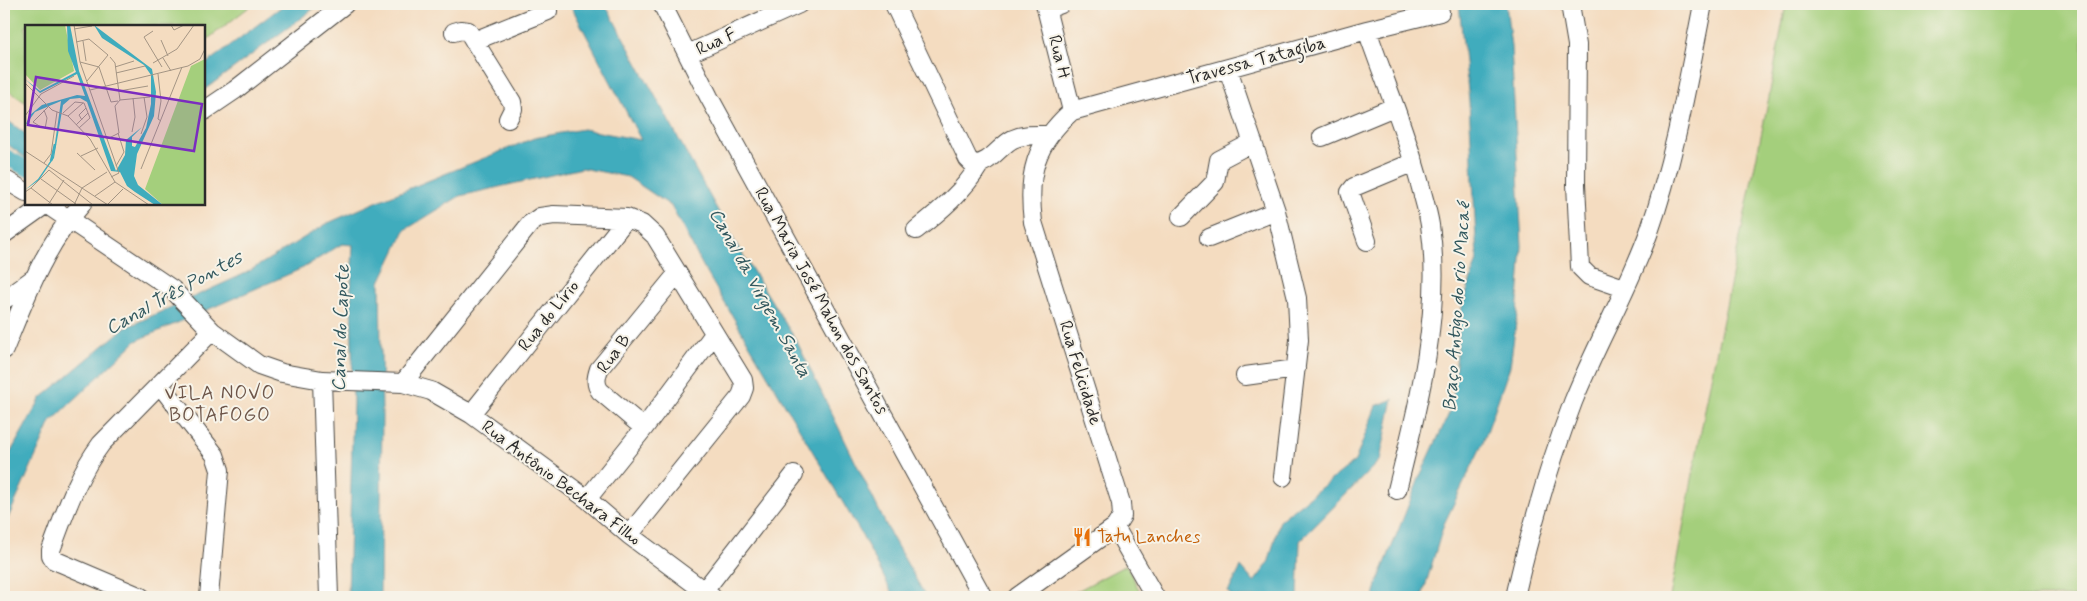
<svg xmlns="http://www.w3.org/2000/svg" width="2087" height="601" font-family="Mynerve,sans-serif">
	<rect width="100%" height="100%" fill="#f7f3e8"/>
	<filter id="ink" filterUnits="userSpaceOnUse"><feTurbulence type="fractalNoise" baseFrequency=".02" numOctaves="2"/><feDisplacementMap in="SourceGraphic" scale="10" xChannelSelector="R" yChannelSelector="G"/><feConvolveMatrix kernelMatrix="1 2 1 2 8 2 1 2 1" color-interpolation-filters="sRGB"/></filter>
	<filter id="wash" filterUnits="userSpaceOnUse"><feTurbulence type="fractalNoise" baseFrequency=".0096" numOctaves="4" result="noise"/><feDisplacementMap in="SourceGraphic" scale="20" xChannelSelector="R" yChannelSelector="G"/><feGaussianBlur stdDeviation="1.12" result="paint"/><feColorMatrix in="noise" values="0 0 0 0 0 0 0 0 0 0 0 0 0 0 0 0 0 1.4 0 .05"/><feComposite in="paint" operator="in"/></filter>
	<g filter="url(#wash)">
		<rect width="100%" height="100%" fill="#f4dcc0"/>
		<!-- green -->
		<path fill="#a4cf7c" stroke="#687d54" d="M4 4H253L204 42V26H26V103L4 87Z
			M1786 4H2083V597H1670L1711 378 1769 97Z
			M1126 565 1143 597H1066Z"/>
		<!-- water -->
		<path fill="#3facbd" stroke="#356c74" d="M285 4H320L204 90V65Z
			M570 4H605L735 242 797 342 891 535 926 597H894L862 535 704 268 671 206 628 177 582 168 460 196 405 230 380 282 382 415 380 597H348L353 402 351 288 353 245 342 244 303 268 136 341 51 422 4 527V464L41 398 123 329 246 273 328 223 383 199 534 138 583 129 641 140Z
			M1459 4H1506L1511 47 1522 246 1517 315 1510 366 1483 443 1444 524 1422 597H1374L1378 581 1420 476 1452 407 1461 310 1477 260 1469 101Z
			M4 118 26 134V158L4 142Z
			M1393 399 1380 460 1300 541 1298 597H1232L1228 592 1241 567 1254 582 1268 564 1280 520 1355 461 1376 406Z"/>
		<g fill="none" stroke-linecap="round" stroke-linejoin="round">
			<!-- canal -->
			<path stroke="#3facbd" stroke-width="16" d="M4 156 26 168"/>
		</g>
	</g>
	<g filter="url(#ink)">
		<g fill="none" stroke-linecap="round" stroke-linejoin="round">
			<!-- street casing -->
			<g stroke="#494641" stroke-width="20">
				<path id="street" d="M662 4 709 97 983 597
					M894 4 968 159 973 164C990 165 999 146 1013 139 1024 134 1037 135 1049 135
					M1045 4 1072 111
					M1570 4 1577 45 1576 184 1580 267 1589 276 1624 288
					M1047 9 1061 4
					M1367 30C1385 82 1407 134 1421 188 1424 200 1428 212 1430 225 1443 311 1418 407 1397 490
					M454 32 461 30 468 31 512 102 513 109 508 119
					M474 41 548 11
					M688 54 799 4
					M1228 69 1276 211 1297 298 1299 340 1283 477
					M204 111 235 90 345 4
					M1322 137 1394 107
					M4 179 26 192
					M46 204 172 289 212 331 259 365 282 373 322 380 403 383 431 391 471 414 587 499 629 535 712 597
					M1181 217 1215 182 1219 160 1253 142
					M916 230C940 211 964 191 980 164
					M4 234 46 204
					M1209 238 1276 211
					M1367 241 1350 192 1354 187 1414 162
					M4 300 34 278
					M4 350C25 299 44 246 82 204
					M1245 376 1296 369
					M322 380 329 597
					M403 383 530 224 540 217 554 215 627 218 642 224 655 236 743 380 744 388 741 396 629 535
					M160 385 215 455 220 470 209 597
					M471 414 627 218
					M644 428 600 391C595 384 596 378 599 369L677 274
					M587 499 644 428 714 334
					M1115 527 1155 597
					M704 591 794 475
					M141 597 54 560 51 555V550C65 513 77 476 101 444L212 331
					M1017 597 1115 527 1122 516 1121 503 1033 222C1027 173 1035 144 1072 111L1367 30 1440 12
					M1515 597C1530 531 1549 465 1573 402 1596 344 1628 290 1649 232 1675 158 1688 80 1703 4"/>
			</g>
			<!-- street -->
			<use href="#street" stroke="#fff" stroke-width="18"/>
		</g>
	</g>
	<!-- icons -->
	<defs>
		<g id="restaurant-bare" transform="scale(1.5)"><path d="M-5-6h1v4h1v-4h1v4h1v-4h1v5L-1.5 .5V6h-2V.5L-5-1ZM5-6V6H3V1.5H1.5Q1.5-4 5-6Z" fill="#e8710a" stroke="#f7f3e8" stroke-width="2.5" paint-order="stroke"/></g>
	</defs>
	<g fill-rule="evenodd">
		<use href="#restaurant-bare" x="1082" y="537"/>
	</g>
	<g text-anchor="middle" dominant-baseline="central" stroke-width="4" stroke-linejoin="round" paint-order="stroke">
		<!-- street labels -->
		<g font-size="18" fill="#2b2b2b" stroke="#f7f3e8">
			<text transform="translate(716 42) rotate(-25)">Rua F</text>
			<text transform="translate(1059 57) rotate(76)">Rua H</text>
			<text transform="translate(1256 61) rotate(-15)">Travessa Tatagiba</text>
			<text transform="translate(821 301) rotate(61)">Rua Maria José Mahon dos Santos</text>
			<text transform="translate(549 316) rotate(-51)">Rua do Lírio</text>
			<text transform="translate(614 354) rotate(-54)">Rua B</text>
			<text transform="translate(1080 373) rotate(73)">Rua Felicidade</text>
			<text transform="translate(561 483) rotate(37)">Rua Antônio Bechara Filho</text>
		</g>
		<!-- food labels -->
		<g font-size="18" fill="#c56008" stroke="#f7f3e8" text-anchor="start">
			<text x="1097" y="537">Tatu Lanches</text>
		</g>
		<!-- water labels -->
		<g font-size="19" font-style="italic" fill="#32585e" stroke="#f7f3e8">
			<text transform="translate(174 293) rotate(-29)">Canal Três Pontes</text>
			<text transform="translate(760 293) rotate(61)">Canal da Virgem Santa</text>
			<text transform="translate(1457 307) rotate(-86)">Braço Antigo do rio Macaé</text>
			<text transform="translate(341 328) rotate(-88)">Canal do Capote</text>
		</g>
		<!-- neighbourhood labels -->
		<g font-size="19" letter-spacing="1" fill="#6d5549" stroke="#f7f3e8">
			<text x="220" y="393">VILA NOVO<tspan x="220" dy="22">BOTAFOGO</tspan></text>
		</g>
	</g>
	<!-- overview -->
	<g transform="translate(25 25)">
		<rect width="180" height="180" fill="#f4dcc0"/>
		<path d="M0 0H40L49 46 15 65 0 49ZM180 34V180H138L120 164 166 41Z" fill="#a4cf7c"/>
		<path d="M42 0H45L54 46 91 146 100 130 101 115 117 102 107 112V121L110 122 121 103 126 79V50L119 40 77 13 69 0 127 44 131 67 129 91 112 129 109 151 113 160 138 180H130L110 167 102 161 95 147 86 146 62 77 55 73 45 74 38 80 29 133 14 155 0 165 13 154 28 132 36 76 10 87 0 101 5 90 17 80 52 70 60 71 52 49 15 68 0 54 15 66 51 47 43 26Z" fill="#3facbd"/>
		<path fill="none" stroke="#3facbd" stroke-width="2.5" d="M26 136 30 119"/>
		<path fill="none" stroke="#a49584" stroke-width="1" d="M49 0 55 37 94 148 86 152M146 0 149 5 159 0M49 4 67 1M128 6 119 12 137 42M136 15 143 31M58 16 61 36M51 17 64 14 83 30 62 56M85 32 90 38 95 75M138 33 146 46M55 37 74 42 86 77 93 76M128 38 152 24 169 0M90 42 109 36M91 48 120 41M133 49 136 76 133 94 136 96M0 58 27 85 43 91 65 114 90 157 124 180M65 65 163 41 175 34 180 24M94 66 123 61M95 75 125 72M19 85 22 93 20 104M38 88 50 77 59 78 65 93 54 103M0 91 16 69 49 51M43 91 58 78M57 95 54 90 61 83M51 100 63 88M16 102 8 97 24 81M107 107 110 92 108 73M116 109 122 92 119 72M82 114 94 108 90 81 95 75M0 126 83 180M52 128 70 145M56 131 73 123M19 138 26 129 32 87M91 141 99 127 93 108M116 144 157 42M16 154 51 179M6 163 24 145 68 180M57 163 82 147M0 167 6 163 28 180M70 171 90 157M83 179 98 164M23 180 39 155M49 180 57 163"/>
		<path fill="#7b2cbf" fill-opacity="0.15" stroke="#7b2cbf" stroke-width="2.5" d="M11 52 177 79 169 126 3 100Z"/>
		<rect width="180" height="180" fill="none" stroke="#2b2b2b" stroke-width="2.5"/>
	</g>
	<!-- margin -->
	<rect width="2087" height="601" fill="none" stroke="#f7f3e8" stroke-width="20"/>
</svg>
